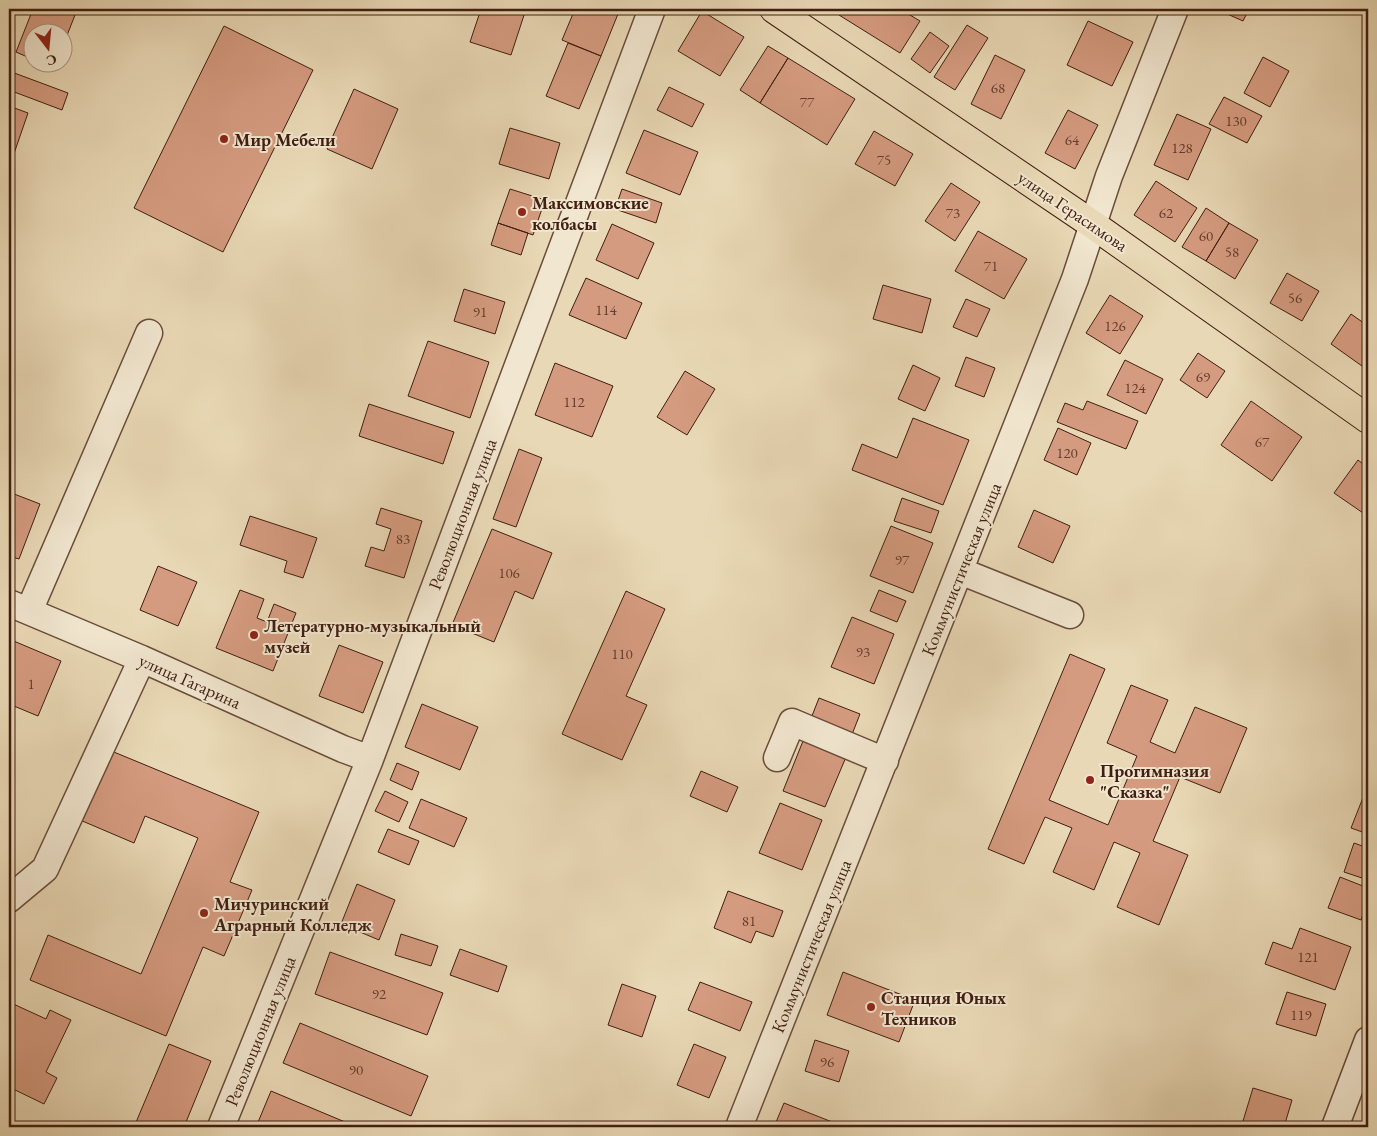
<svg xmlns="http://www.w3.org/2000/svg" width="1377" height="1136" font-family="'EB Garamond',serif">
	<rect width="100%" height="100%" fill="#e9d8b5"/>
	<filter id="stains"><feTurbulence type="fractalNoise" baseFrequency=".004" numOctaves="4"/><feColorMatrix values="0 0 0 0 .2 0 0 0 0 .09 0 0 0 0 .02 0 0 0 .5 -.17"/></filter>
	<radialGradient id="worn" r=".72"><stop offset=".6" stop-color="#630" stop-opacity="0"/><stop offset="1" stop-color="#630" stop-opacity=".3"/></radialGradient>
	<!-- building -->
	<path fill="#d59b80" stroke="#401e11" d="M33 9H58L75 15 62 48V32H32V59L16 52Z
		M481 9H526L511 55 470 42Z
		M575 9H620L601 56 562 40Z
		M843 9H900L920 21 900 53 839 15Z
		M1216 9H1249L1243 21Z
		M702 11 744 37 720 76 678 51Z
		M1088 21 1133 42 1112 86 1067 65Z
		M967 25 988 38 955 90 934 77Z
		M224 26 313 70 223 252 134 208Z
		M930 32 949 46 930 73 911 59Z
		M568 43 601 56 579 109 546 96Z
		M768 46 788 58 760 103 740 90Z
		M995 55 1025 70 1001 119 971 104Z
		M1263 57 1289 71 1270 107 1244 93Z
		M788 58 855 99 827 145 760 103Z
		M43 62H57L55 67Z
		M9 71 68 93 62 110 9 90Z
		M669 87 704 104 692 127 657 110Z
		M354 89 398 109 372 169 327 149Z
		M1224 97 1262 116 1247 143 1209 124Z
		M9 106 28 113 9 168Z
		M1068 110 1098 125 1075 169 1045 153Z
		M1177 114 1211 129 1188 180 1154 165Z
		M510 128 560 143 549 179 499 164Z
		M644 130 698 152 680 195 626 173Z
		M874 131 913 154 895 186 855 164Z
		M1156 181 1197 208 1175 242 1134 215Z
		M951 183 980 202 955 241 925 221Z
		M510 189 545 200 533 235 498 223Z
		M622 189 662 203 656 223 615 209Z
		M1206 208 1229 223 1206 261 1182 247Z
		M498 223 528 233 521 255 491 245Z
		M1229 223 1258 240 1235 279 1206 261Z
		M612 224 654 243 638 279 596 260Z
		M978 231 1027 259 1004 299 955 271Z
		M9 252 13 254 9 264Z
		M1287 273 1319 291 1302 321 1270 303Z
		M586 278 642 303 626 339 569 315Z
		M883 285 931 299 922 333 873 319Z
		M464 289 505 302 495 334 454 321Z
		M1110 295 1143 316 1120 354 1086 333Z
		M966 299 990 309 977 337 953 327Z
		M1351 314 1368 326V357L1362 366 1331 344Z
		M428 341 489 362 470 418 408 396Z
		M1198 353 1225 371 1207 398 1180 380Z
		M966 357 995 368 984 397 955 386Z
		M1368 357V370L1362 366Z
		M1125 360 1163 379 1146 414 1107 395Z
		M555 363 613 386 592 437 535 415Z
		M913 365 940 378 925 411 898 399Z
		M685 371 715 389 687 435 657 417Z
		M1087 401 1138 421 1126 449 1057 422 1065 403 1083 410Z
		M1251 401 1302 437 1272 481 1221 445Z
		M369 404 454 432 443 464 359 436Z
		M913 418 969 440 943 505 852 470 862 444 897 458Z
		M1058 428 1091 443 1077 475 1044 460Z
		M519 449 542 458 516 527 493 519Z
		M1358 460 1368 468V511L1366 515 1334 493Z
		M9 492 40 504 19 559 9 556Z
		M902 498 939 511 931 533 894 521Z
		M381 508 422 521 404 578 365 566 371 547 384 551 391 529 376 524Z
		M1034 510 1070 526 1053 563 1018 547Z
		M250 516 317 538 303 578 284 572 287 561 240 545Z
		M891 526 933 543 913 593 870 576Z
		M492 529 552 553 533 599 515 591 494 642 452 625Z
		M158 566 197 582 178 626 140 610Z
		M240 590 264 599 257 618 267 622 274 604 296 613 273 671 216 648Z
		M879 590 906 601 897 622 870 611Z
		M626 591 665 609 626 696 647 705 622 760 562 734Z
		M852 617 894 634 874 684 831 667Z
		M9 639 61 661 38 716 9 704Z
		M339 645 383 662 363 713 319 696Z
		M1070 654 1105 669 1049 800 1108 825 1137 756 1107 743 1131 685 1168 700 1150 742 1175 753 1195 707 1247 728 1220 793 1180 777 1153 841 1188 855 1159 925 1117 907 1140 853 1114 842 1094 890 1053 872 1072 828 1045 817 1024 864 988 849Z
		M819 698 860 714 851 737 810 721Z
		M422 704 478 727 460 770 405 747Z
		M803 741 846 757 825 807 783 791Z
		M109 750 259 812 230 882 252 890 224 956 203 947 166 1036 30 980 48 935 141 974 198 838 145 816 134 843 80 820Z
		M397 763 419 772 412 790 390 780Z
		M701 771 738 787 727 812 690 796Z
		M385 791 408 802 399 822 375 811Z
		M1364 795 1368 796V834L1351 828Z
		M421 799 467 818 454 847 409 828Z
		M780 803 822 820 802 870 759 853Z
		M388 829 419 841 409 865 378 852Z
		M1354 843 1368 848V880L1344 872Z
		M1340 877 1368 888V900L1361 920 1328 908Z
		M357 884 395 900 379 940 341 924Z
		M728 891 783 911 773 937 756 931 751 943 714 928Z
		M1300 928 1351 947 1335 990 1265 964 1273 942 1292 949Z
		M401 934 438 946 431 966 395 955Z
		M460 949 507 966 498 992 450 975Z
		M330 952 443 993 427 1035 315 994Z
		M843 972 915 1000 899 1042 827 1015Z
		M700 982 752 1002 740 1031 688 1010Z
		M622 984 656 996 642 1037 608 1025Z
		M1287 992 1326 1004 1316 1036 1276 1024Z
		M9 1002 46 1019 50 1010 71 1020 46 1072 57 1078 44 1104 9 1087Z
		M300 1023 428 1076 411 1116 283 1063Z
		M815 1040 849 1051 839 1082 805 1071Z
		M169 1044 211 1061 184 1127H134Z
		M694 1044 726 1057 709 1098 677 1085Z
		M1253 1088 1292 1100 1284 1127H1261L1243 1121Z
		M271 1091 357 1127H256Z
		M784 1103 845 1127H774Z"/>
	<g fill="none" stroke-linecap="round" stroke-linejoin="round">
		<!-- minor casing -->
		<g stroke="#6a4c3a" stroke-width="29">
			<path id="minor" d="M960 571 1070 615
				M9 603 142 659 343 749 370 759
				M29 611 149 333
				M777 758 792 722 885 761
				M9 899 45 869 142 659
				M221 1127 370 759 652 9
				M739 1127 1075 279 1109 176 1175 9
				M1335 1127 1368 1040"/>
		</g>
		<!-- major casing -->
		<g stroke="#401e11" stroke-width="30">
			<path id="major" d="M774 9 1092 224 1368 419"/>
		</g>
		<!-- minor -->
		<use href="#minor" stroke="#f1e6cf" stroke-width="26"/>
		<!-- major -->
		<use href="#major" stroke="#e9d8b5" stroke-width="28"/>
	</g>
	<!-- markers -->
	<g fill="#8f2418" stroke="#f1e6cf" stroke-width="2">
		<circle cx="224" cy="139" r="5"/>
		<circle cx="522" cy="212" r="5"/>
		<circle cx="254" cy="635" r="5"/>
		<circle cx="1090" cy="780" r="5"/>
		<circle cx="204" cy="913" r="5"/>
		<circle cx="871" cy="1007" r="5"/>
	</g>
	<g text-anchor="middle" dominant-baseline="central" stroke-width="4" stroke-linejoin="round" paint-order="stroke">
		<!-- number labels -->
		<g font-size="15" fill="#653d2d">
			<text x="998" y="87">68</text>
			<text x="807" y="101">77</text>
			<text x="1236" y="120">130</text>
			<text x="1072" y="139">64</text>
			<text x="1182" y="147">128</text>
			<text x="884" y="159">75</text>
			<text x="953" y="212">73</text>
			<text x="1166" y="212">62</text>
			<text x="1206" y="235">60</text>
			<text x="1232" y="251">58</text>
			<text x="991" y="265">71</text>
			<text x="1295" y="297">56</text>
			<text x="606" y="309">114</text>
			<text x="480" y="311">91</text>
			<text x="1115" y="325">126</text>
			<text x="1203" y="376">69</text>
			<text x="1135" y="387">124</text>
			<text x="574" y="401">112</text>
			<text x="1262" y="441">67</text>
			<text x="1067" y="452">120</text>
			<text x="403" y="538">83</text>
			<text x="902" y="559">97</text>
			<text x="509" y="572">106</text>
			<text x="863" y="651">93</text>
			<text x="622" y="653">110</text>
			<text x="31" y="683">1</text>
			<text x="749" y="920">81</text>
			<text x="1308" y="956">121</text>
			<text x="379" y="993">92</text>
			<text x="1301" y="1014">119</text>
			<text x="827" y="1061">96</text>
			<text x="356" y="1069">90</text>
		</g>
		<!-- poi labels -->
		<g font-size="18" font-weight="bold" fill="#401e11" stroke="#f1e6cf" text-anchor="start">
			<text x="234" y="139">Мир Мебели</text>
			<text x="532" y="202">Максимовские<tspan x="532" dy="21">колбасы</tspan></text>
			<text x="264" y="625">Летературно-музыкальный<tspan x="264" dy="21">музей</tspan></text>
			<text x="1100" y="770">Прогимназия<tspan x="1100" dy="21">"Сказка"</tspan></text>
			<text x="214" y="903">Мичуринский<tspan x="214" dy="21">Аграрный Колледж</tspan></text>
			<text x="881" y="997">Станция Юных<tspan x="881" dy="21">Техников</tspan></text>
		</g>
		<!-- street labels -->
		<g font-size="18" fill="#401e11" stroke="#f1e6cf">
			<text transform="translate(1073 211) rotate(34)">улица Герасимова</text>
			<text transform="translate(462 514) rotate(-69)">Революционная улица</text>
			<text transform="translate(961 569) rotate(-68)">Коммунистическая улица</text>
			<text transform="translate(190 681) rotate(24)">улица Гагарина</text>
			<text transform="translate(811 946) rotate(-68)">Коммунистическая улица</text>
			<text transform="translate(260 1031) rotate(-68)">Революционная улица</text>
		</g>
	</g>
	<!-- margin -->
	<rect width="1377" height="1136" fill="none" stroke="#e9d8b5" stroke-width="30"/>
	<rect x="10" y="10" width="1357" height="1116" fill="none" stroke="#401e11" stroke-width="2.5"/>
	<rect x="15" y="15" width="1347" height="1106" fill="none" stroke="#401e11"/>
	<!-- north arrow -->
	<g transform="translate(48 48) rotate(164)"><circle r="24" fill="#f1e6cf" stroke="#aa9683"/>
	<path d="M0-4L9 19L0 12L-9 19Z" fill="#8f2418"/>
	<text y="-8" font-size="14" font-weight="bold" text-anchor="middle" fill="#401e11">С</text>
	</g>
	<rect width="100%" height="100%" filter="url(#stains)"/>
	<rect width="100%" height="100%" fill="url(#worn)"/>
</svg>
